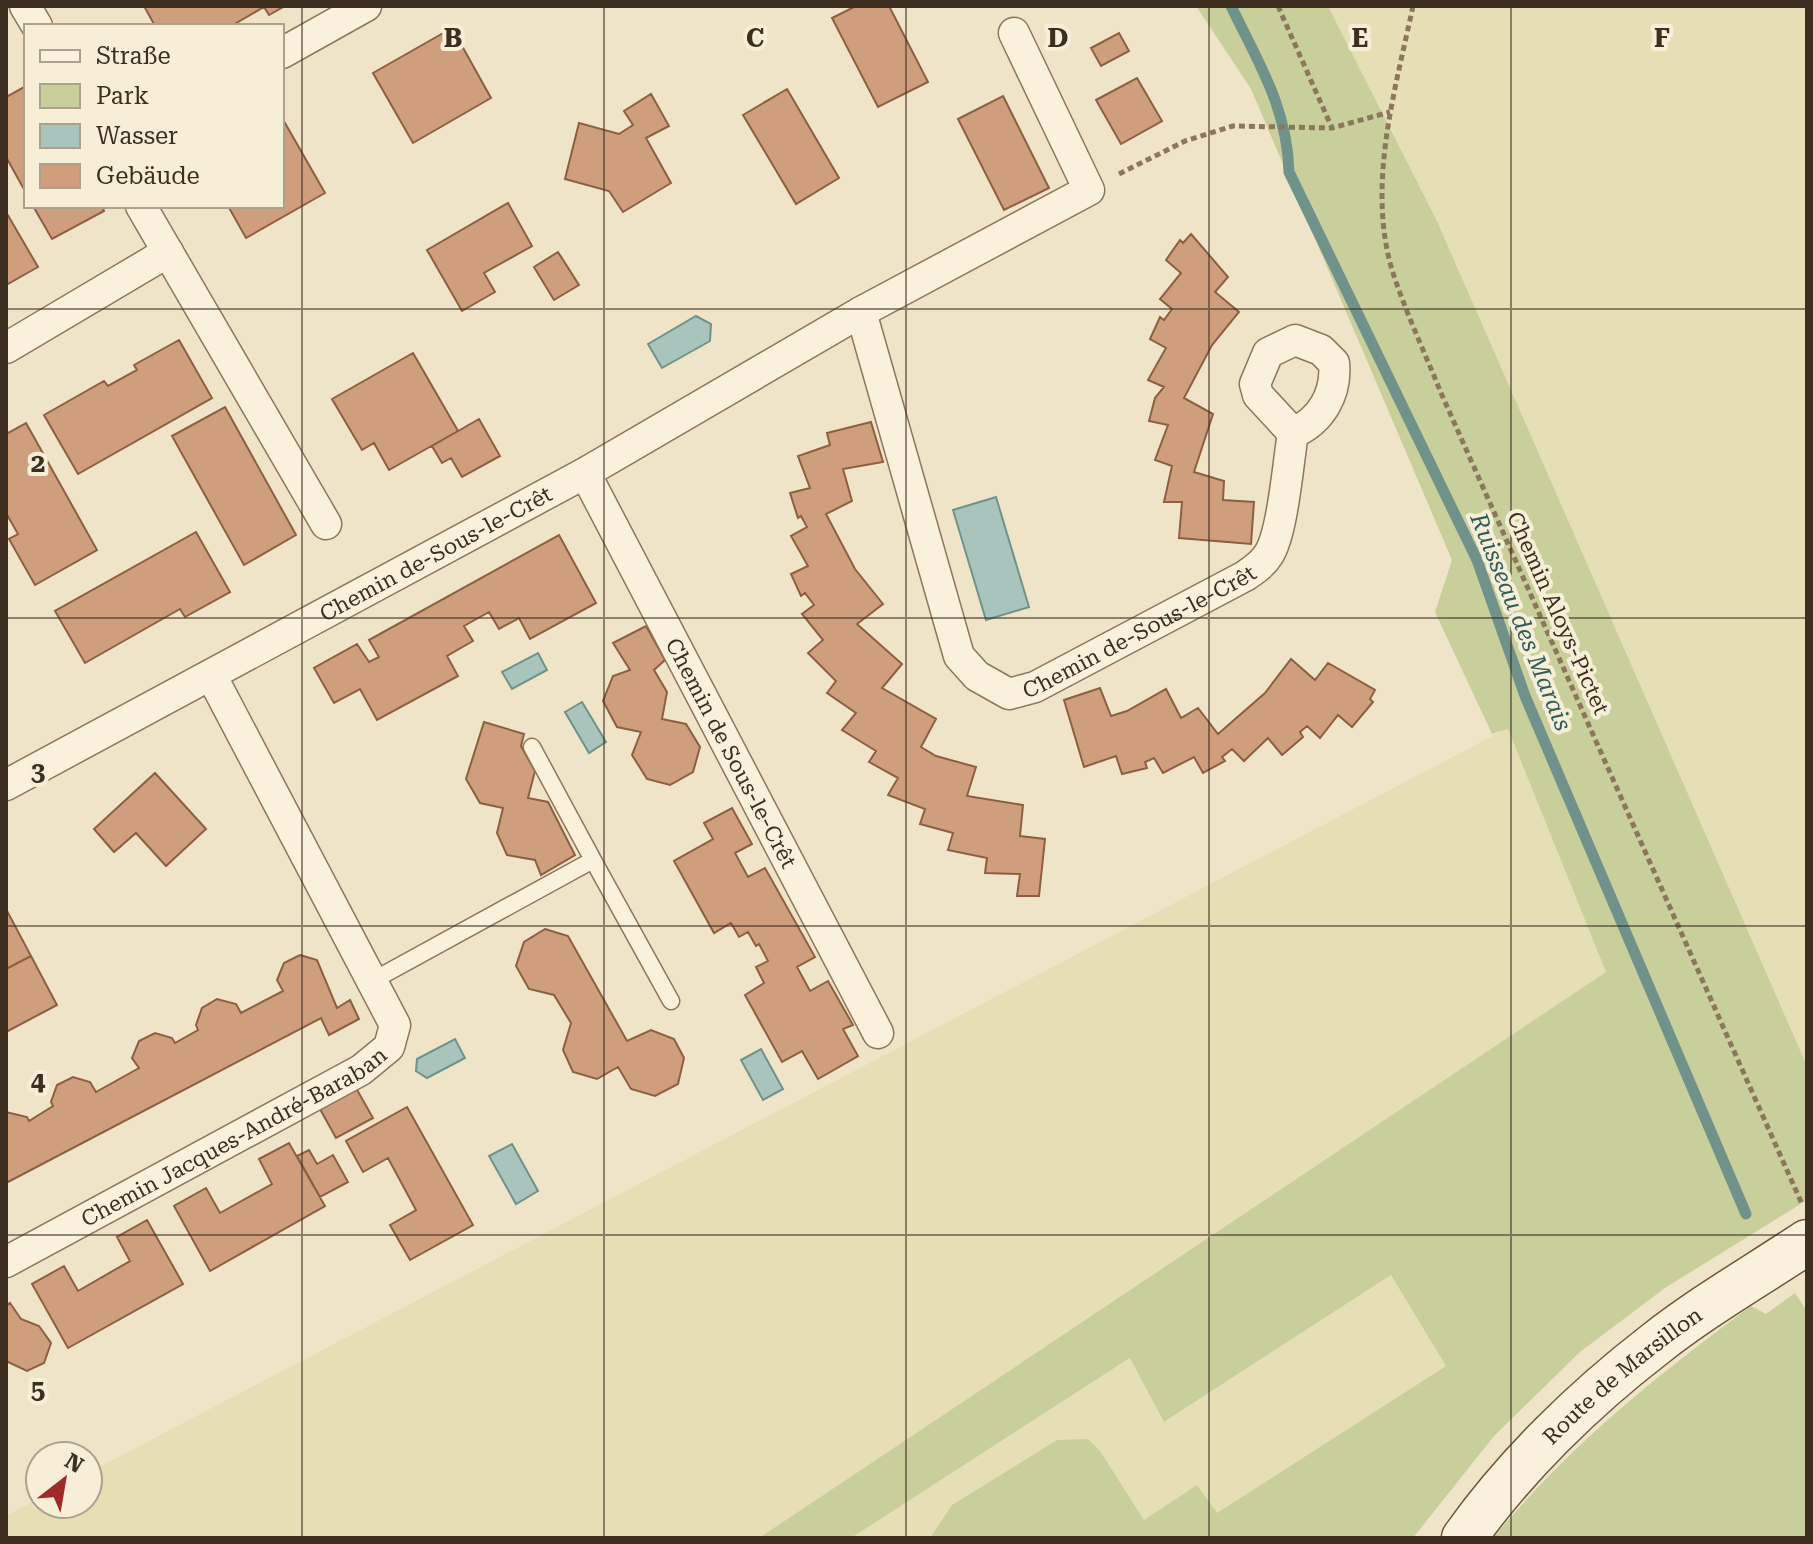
<svg xmlns="http://www.w3.org/2000/svg" width="1813" height="1544" font-family="'Roboto Serif',serif">
	<rect width="100%" height="100%" fill="#f0e4c8"/>
	<!-- farmland -->
	<path fill="#e6deb5" d="M1328 6H1807V1066L1437 221Z
		M1508 728 1606 972 759 1538H6V1516L40 1498V1504H88V1473Z
		M1391 1275 1446 1366 1216 1514 1197 1485 1144 1520 1100 1451 952 1505 930 1538H851L1131 1358 1165 1422Z"/>
	<!-- green -->
	<path fill="#c9cf9b" d="M1196 6H1328L1437 221 1807 1066V1200L1665 1288 1580 1352 1494 1436 1413 1538H930L952 1505 1057 1440 1088 1439 1100 1451 1144 1520 1197 1485 1217 1513 1446 1366 1391 1275 1164 1422 1130 1358 851 1538H759L1606 972 1508 729 1492 734 1435 612 1452 560 1251 89Z
		M1795 1293 1807 1311V1538H1493C1570 1445 1655 1377 1751 1306L1766 1314Z"/>
	<!-- water -->
	<path fill="#a9c4bc" stroke="#6f938a" stroke-width="2" d="M696 316 711 324 710 341 662 368 648 344Z
		M996 497 1029 607 986 620 953 510Z
		M538 653 547 670 512 689 502 672Z
		M582 702 606 742 589 753 565 712Z
		M455 1039 465 1058 427 1078 416 1071 417 1059Z
		M761 1049 783 1089 763 1100 741 1060Z
		M512 1144 538 1191 516 1204 489 1156Z"/>
	<g fill="none" stroke-linecap="round" stroke-linejoin="round">
		<!-- stream -->
		<path stroke="#6f938a" stroke-width="11" d="M1231 6C1259 64 1287 107 1289 172L1477 560 1525 696 1746 1214"/>
	</g>
	<!-- building -->
	<path fill="#cf9f7d" stroke="#8d5f41" stroke-width="2" d="M144 6H285L269 15 264 7 231 26H155Z
		M856 6H889L928 82 878 107 832 18Z
		M452 28 491 98 413 143 373 73Z
		M1119 33 1129 51 1101 66 1091 48Z
		M1137 78 1162 121 1121 144 1096 100Z
		M26 86V193L6 157V97Z
		M787 89 839 178 796 204 743 115Z
		M651 94 669 126 646 138 671 183 623 212 609 191 565 179 579 123 619 134 633 125 624 111Z
		M1003 96 1049 188 1004 210 958 119Z
		M285 123 325 193 246 238 228 206H282V125Z
		M508 203 532 246 484 273 495 292 462 311 427 250Z
		M33 206H102L104 211 52 239Z
		M6 212 38 267 6 285Z
		M1191 234 1228 277 1215 292 1239 312 1212 345 1184 398 1213 414 1194 472 1224 481 1223 500 1254 502 1251 544 1179 538 1182 502H1164L1172 466 1155 460 1168 425 1149 421 1155 398 1164 387 1148 380 1166 348 1150 339 1160 317 1164 320 1172 309 1160 299 1181 273 1166 260 1180 240 1183 243Z
		M558 252 579 285 554 300 534 267Z
		M179 340 212 398 78 474 44 415 104 381 108 386 137 370 134 365Z
		M413 353 458 431 389 470 374 443 362 450 332 399Z
		M225 407 296 535 244 565 172 436Z
		M479 419 500 456 462 477 451 458 442 463 432 446Z
		M871 422 883 462 843 469 852 501 826 514 855 569 883 604 857 624 902 664 882 688 936 719 921 747 936 756 976 767 967 796 1023 805 1020 836 1045 839 1039 896H1017L1020 874 985 873 987 858 948 850 953 833 920 824 925 809 888 795 898 778 869 762 876 751 842 730 856 713 827 693 836 681 808 653 823 640 802 614 814 605 805 593 801 596 791 574 808 566 791 536 807 527 801 516 798 518 790 493 810 488 798 456 830 445 827 433Z
		M26 423 97 550 35 585 9 539 18 534 6 513V434Z
		M196 532 230 592 185 617 180 609 85 663 55 611Z
		M559 535 596 603 530 639 519 618 499 629 489 612 464 626 473 641 447 656 458 676 377 720 360 689 334 703 314 668 357 644 369 662 379 657 369 640Z
		M646 626 665 660 654 670 667 692 662 719 686 724 700 747 693 772 670 785 647 779 632 755 641 732 617 727 603 701 613 676 630 670 613 643Z
		M1291 659 1315 680 1328 663 1375 690 1370 699 1373 702 1352 727 1338 715 1320 738 1307 726 1300 732 1303 737 1282 755 1268 738 1244 761 1232 749 1222 757 1225 761 1203 773 1194 757 1163 773 1154 758 1145 762 1147 768 1122 774 1116 756 1084 767 1064 700 1100 688 1111 716 1127 711 1166 689 1181 718 1198 708 1218 734 1265 693Z
		M484 722 524 734 521 746 535 771 528 798 548 802 575 855 541 875 535 860 507 855 497 833 503 808 480 803 466 779Z
		M155 773 206 829 166 866 136 833 114 852 94 829Z
		M732 808 752 844 735 853 748 877 765 868 815 957 797 967 810 991 828 981 853 1025 843 1029 858 1056 818 1079 802 1051 782 1062 745 995 764 983 756 967 768 961 759 944 756 946 748 932 739 937 731 923 714 933 674 861 713 839 704 823Z
		M6 909 31 956 6 969Z
		M545 929 568 936 627 1041 651 1030 674 1039 684 1058 678 1084 655 1096 631 1089 618 1067 597 1079 573 1072 563 1050 571 1023 554 995 529 989 516 966 524 942Z
		M300 955 317 960 337 1008 350 1000 359 1019 329 1035 321 1018 6 1183V1112L27 1117 29 1121 53 1106 51 1102 57 1085 73 1077 90 1082 96 1092 139 1068 132 1058 139 1041 155 1033 172 1038 175 1043 198 1030 196 1025 202 1008 217 999 236 1004 241 1013 283 991 277 980 284 963Z
		M31 956 57 1005 6 1032V969Z
		M356 1088 373 1118 336 1138 320 1109Z
		M407 1107 473 1225 410 1260 390 1225 416 1210 388 1158 363 1172 346 1141Z
		M289 1143 325 1206 210 1271 174 1206 206 1188 220 1213 272 1184 259 1159Z
		M309 1150 317 1164 333 1155 348 1182 320 1197 297 1156Z
		M147 1220 183 1284 68 1348 32 1284 64 1266 78 1291 130 1261 117 1237Z
		M10 1303 21 1319 39 1326 51 1343 44 1363 27 1371 6 1361V1306Z"/>
	<g fill="none" stroke-linecap="round" stroke-linejoin="round">
		<!-- lane casing -->
		<g stroke="#8d765c" stroke-width="19">
			<path id="lane" d="M593 860 671 1001
				M372 981 593 860 532 747"/>
		</g>
		<!-- street casing -->
		<g stroke="#8d765c" stroke-width="33">
			<g id="street">
				<path d="M25 6 37 26"/>
				<path d="M282 53 366 6"/>
				<path d="M141 206 326 524"/>
				<path id="s1" d="M861 312 959 656 977 676 1009 694 1035 687 1245 576C1254 570 1263 564 1269 554 1283 531 1288 463 1293 433 1321 421 1337 394 1334 363L1321 350 1295 340 1268 353 1255 384 1258 395 1293 433"/>
				<path d="M6 348 168 252"/>
				<path id="s2" d="M585 473 878 1033"/>
				<path id="s3" d="M6 785 585 473 861 312 1089 190 1014 33"/>
				<path id="s4" d="M6 1262 361 1070 389 1047 395 1025 211 675"/>
			</g>
		</g>
		<!-- secondary casing -->
		<g stroke="#6f573f" stroke-width="47">
			<g id="secondary">
				<path id="s5" d="M1464 1538C1515 1466 1584 1399 1654 1345 1702 1307 1756 1276 1807 1242"/>
			</g>
		</g>
		<!-- path -->
		<path stroke="#8d765c" stroke-width="5" stroke-dasharray="6 4" stroke-linecap="butt" d="M1278 6 1332 128 1390 112
			M1413 6C1395 91 1366 187 1393 273 1406 313 1425 353 1441 393L1802 1204
			M1119 174 1185 141 1233 126 1332 128"/>
		<!-- lane -->
		<use href="#lane" stroke="#faf1dc" stroke-width="16"/>
		<!-- street -->
		<use href="#street" stroke="#faf1dc" stroke-width="30"/>
		<!-- secondary -->
		<use href="#secondary" stroke="#faf1dc" stroke-width="44"/>
	</g>
	<!-- grid -->
	<path fill="none" stroke="#3d2e20" stroke-width="2" stroke-opacity="0.55" d="M302 6V1538M604 6V1538M906 6V1538M1209 6V1538M1511 6V1538M6 309H1807M6 618H1807M6 926H1807M6 1235H1807"/>
	<g text-anchor="middle" dominant-baseline="central" stroke-width="8" stroke-linejoin="round" paint-order="stroke">
		<!-- street labels -->
		<g font-size="22" fill="#3d2e20" stroke="#f7eed8">
			<text stroke="none"><textPath href="#s3" startOffset="488">Chemin de-Sous-le-Crêt</textPath></text>
			<text transform="translate(1558 613) rotate(66)">Chemin Aloys-Pictet</text>
			<text stroke="none"><textPath href="#s1" startOffset="566">Chemin de-Sous-le-Crêt</textPath></text>
			<text stroke="none"><textPath href="#s2" startOffset="316">Chemin de Sous-le-Crêt</textPath></text>
			<text stroke="none"><textPath href="#s4" startOffset="260">Chemin Jacques-André-Baraban</textPath></text>
			<text stroke="none"><textPath href="#s5" startOffset="228">Route de Marsillon</textPath></text>
		</g>
		<!-- water labels -->
		<g font-size="24" font-style="italic" fill="#2f5d5a" stroke="#f7eed8">
			<text transform="translate(1521 622) rotate(68)">Ruisseau des Marais</text>
		</g>
	</g>
	<g font-size="26" text-anchor="middle" font-weight="bold" fill="#3d2e20" stroke="#f7eed8" stroke-width="8" stroke-linejoin="round" paint-order="stroke">
		<text x="453" y="47">B</text>
		<text x="755" y="47">C</text>
		<text x="1058" y="47">D</text>
		<text x="1360" y="47">E</text>
		<text x="1662" y="47">F</text>
		<text x="38" y="472">2</text>
		<text x="38" y="781">3</text>
		<text x="38" y="1090">4</text>
		<text x="38" y="1399">5</text>
	</g>
	<!-- border -->
	<rect width="1813" height="1544" fill="none" stroke="#3d2e20" stroke-width="16"/>
	<!-- legend -->
	<rect x="24" y="24" width="260" height="184" fill="#f7eed8" stroke="#ada18e" stroke-width="2"/>
	<rect x="40" y="50" width="40" height="12" fill="#faf1dc" stroke="#ada18e" stroke-width="2"/>
	<text x="96" y="64" font-size="24" fill="#3d2e20">Straße</text>
	<rect x="40" y="84" width="40" height="24" fill="#c9cf9b" stroke="#ada18e" stroke-width="2"/>
	<text x="96" y="104" font-size="24" fill="#3d2e20">Park</text>
	<rect x="40" y="124" width="40" height="24" fill="#a9c4bc" stroke="#ada18e" stroke-width="2"/>
	<text x="96" y="144" font-size="24" fill="#3d2e20">Wasser</text>
	<rect x="40" y="164" width="40" height="24" fill="#cf9f7d" stroke="#ada18e" stroke-width="2"/>
	<text x="96" y="184" font-size="24" fill="#3d2e20">Gebäude</text>
	<!-- north arrow -->
	<g transform="translate(64 1480) rotate(31)"><circle r="38" fill="#f7eed8" stroke="#ada18e" stroke-width="2"/>
	<path d="M0-6L14 30L0 20L-14 30Z" fill="#9e2a2b"/>
	<text y="-12" font-size="22" font-weight="bold" text-anchor="middle" fill="#3d2e20">N</text>
	</g>
</svg>
